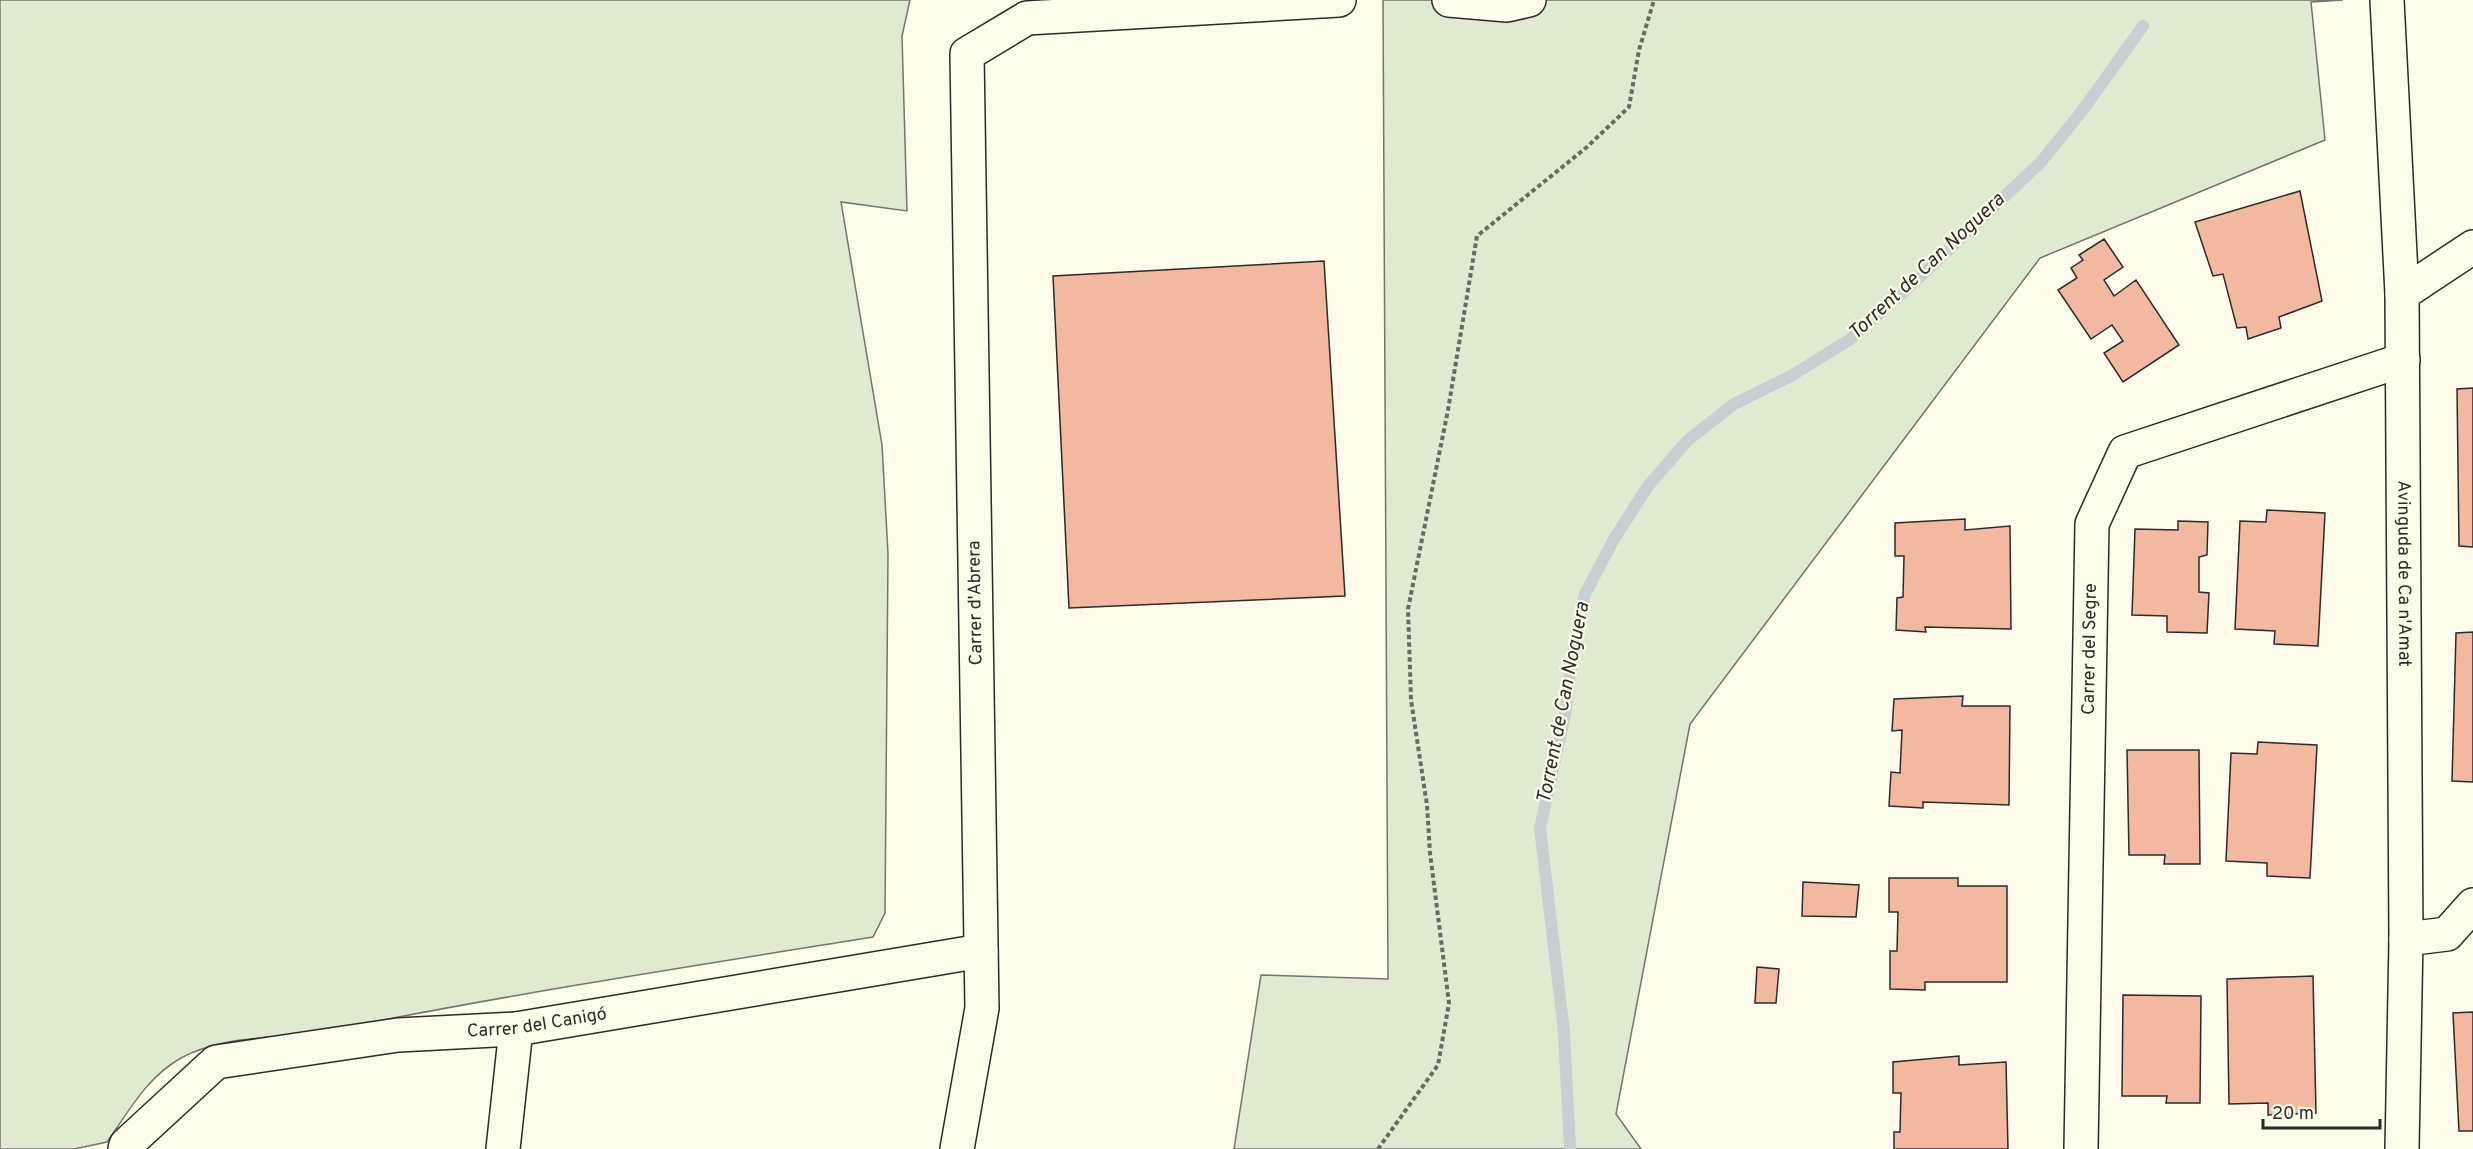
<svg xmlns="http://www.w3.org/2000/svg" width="2473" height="1149" font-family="Overpass,sans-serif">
	<rect width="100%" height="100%" fill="#fdfbea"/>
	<!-- green -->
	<path fill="#deebd1" stroke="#74746e" stroke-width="1.5" d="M0 0H910L902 36 907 211 841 202 882 445 888 553 885 913 873 937C692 966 511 994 332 1030 281 1040 227 1033 181 1058 147 1077 129 1111 107 1142L74 1149H0Z
		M1383 0H2343L2311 2 2325 140 2040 258 1690 724 1616 1114 1641 1149H1234L1261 975 1388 979Z"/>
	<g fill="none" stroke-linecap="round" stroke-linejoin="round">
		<!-- stream -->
		<path stroke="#c7d0d0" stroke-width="12" d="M1570 1149 1564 1032 1540 828 1565 715 1573 653 1585 594 1614 539 1648 486 1688 440 1734 404 1791 376 1849 340 1907 289 2041 162 2082 111 2143 26"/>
	</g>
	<!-- building -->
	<path fill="#f2b8a0" stroke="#2b2b2b" stroke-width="1.5" d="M2300 191 2322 301 2279 317 2281 328 2248 339 2246 327 2237 328 2223 274 2213 276 2195 222Z
		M2104 239 2123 267 2104 280 2114 296 2136 280 2179 345 2123 382 2104 353 2123 341 2112 325 2091 339 2058 290 2077 278 2071 268 2083 260 2079 255Z
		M1324 261 1345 596 1069 608 1053 276Z
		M2473 388V547L2459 546 2457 389Z
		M2267 510 2325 513 2318 646 2274 644 2275 631 2235 629 2240 521 2266 522Z
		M1965 519V530L2010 526 2011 629 1925 627 1926 632 1896 630 1897 598 1903 597 1904 556H1895V523Z
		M2178 521 2208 522 2207 555 2199 557V592L2209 593 2207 633 2167 632V616L2132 615 2135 529 2178 530Z
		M2473 632V782L2452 781 2456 633Z
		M1963 696 1962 706H2010L2009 805 1923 802V808L1889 806 1891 772 1900 773 1902 730 1892 731 1894 699Z
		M2258 742 2317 745 2310 878 2267 876V863L2226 861 2231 753 2257 754Z
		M2127 750H2199L2200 864H2164L2165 855H2129Z
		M1889 878H1958V886H2007V982H1925V990L1890 989V951H1897L1898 912H1889Z
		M1803 882 1859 885 1856 917 1802 916Z
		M1757 967 1779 969 1776 1003H1755Z
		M2313 976 2316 1113 2268 1115V1103L2229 1104 2227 979Z
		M2123 995 2201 996 2200 1103H2166L2167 1096H2122Z
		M2473 1012V1131H2459L2453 1013Z
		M1959 1056V1065L2006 1062 2008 1149H1894V1132H1900L1901 1093H1893V1062Z"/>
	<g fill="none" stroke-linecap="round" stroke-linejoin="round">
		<!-- minor casing -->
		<g stroke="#2b2b2b" stroke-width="36">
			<g id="minor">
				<path d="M1449 0 1507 5 1529 0"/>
				<path id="s1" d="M2387 0 2402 294 2406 939 2402 1149"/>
				<path d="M2402 294 2473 247"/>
				<path d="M2406 939 2447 934 2473 905"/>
				<path id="s2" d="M125 1149 126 1145 216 1062 398 1035 516 1029 981 951"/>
				<path d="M503 1149 516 1029"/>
				<path d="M957 1149 982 1008 967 54 1027 18 1339 0"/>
				<path id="s3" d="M2081 1149 2092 524 2125 452 2403 360"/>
			</g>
		</g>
		<!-- path -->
		<path stroke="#6a6964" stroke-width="4" stroke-dasharray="4.5 3" stroke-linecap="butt" d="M1378 1149 1438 1065 1449 1003 1430 853 1427 805 1411 700 1408 609 1448 410 1477 236 1587 147 1629 107 1639 50 1654 0"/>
		<!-- minor -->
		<use href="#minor" stroke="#fdfbea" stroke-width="33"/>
	</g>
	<g text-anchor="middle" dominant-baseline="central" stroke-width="4.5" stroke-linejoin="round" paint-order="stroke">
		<!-- street labels -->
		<g font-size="18" fill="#2b2b2b" stroke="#fdfbea">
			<text stroke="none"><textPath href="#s1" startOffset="574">Avinguda de Ca n'Amat</textPath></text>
			<text transform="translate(976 603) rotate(-91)">Carrer d'Abrera</text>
			<text stroke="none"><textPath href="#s3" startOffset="500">Carrer del Segre</textPath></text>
			<text stroke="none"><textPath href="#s2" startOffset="450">Carrer del Canigó</textPath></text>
		</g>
		<!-- water labels -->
		<g font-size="20" font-style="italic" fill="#2b2b2b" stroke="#fdfbea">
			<text transform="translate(1927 267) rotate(-43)">Torrent de Can Noguera</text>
			<text transform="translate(1564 703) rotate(-79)">Torrent de Can Noguera</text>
		</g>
	</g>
	<!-- scale -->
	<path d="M2263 1119v9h117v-9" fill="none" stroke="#2b2b2b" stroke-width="3"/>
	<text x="2272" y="1119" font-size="18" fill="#2b2b2b" stroke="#fdfbea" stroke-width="4.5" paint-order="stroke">20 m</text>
</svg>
